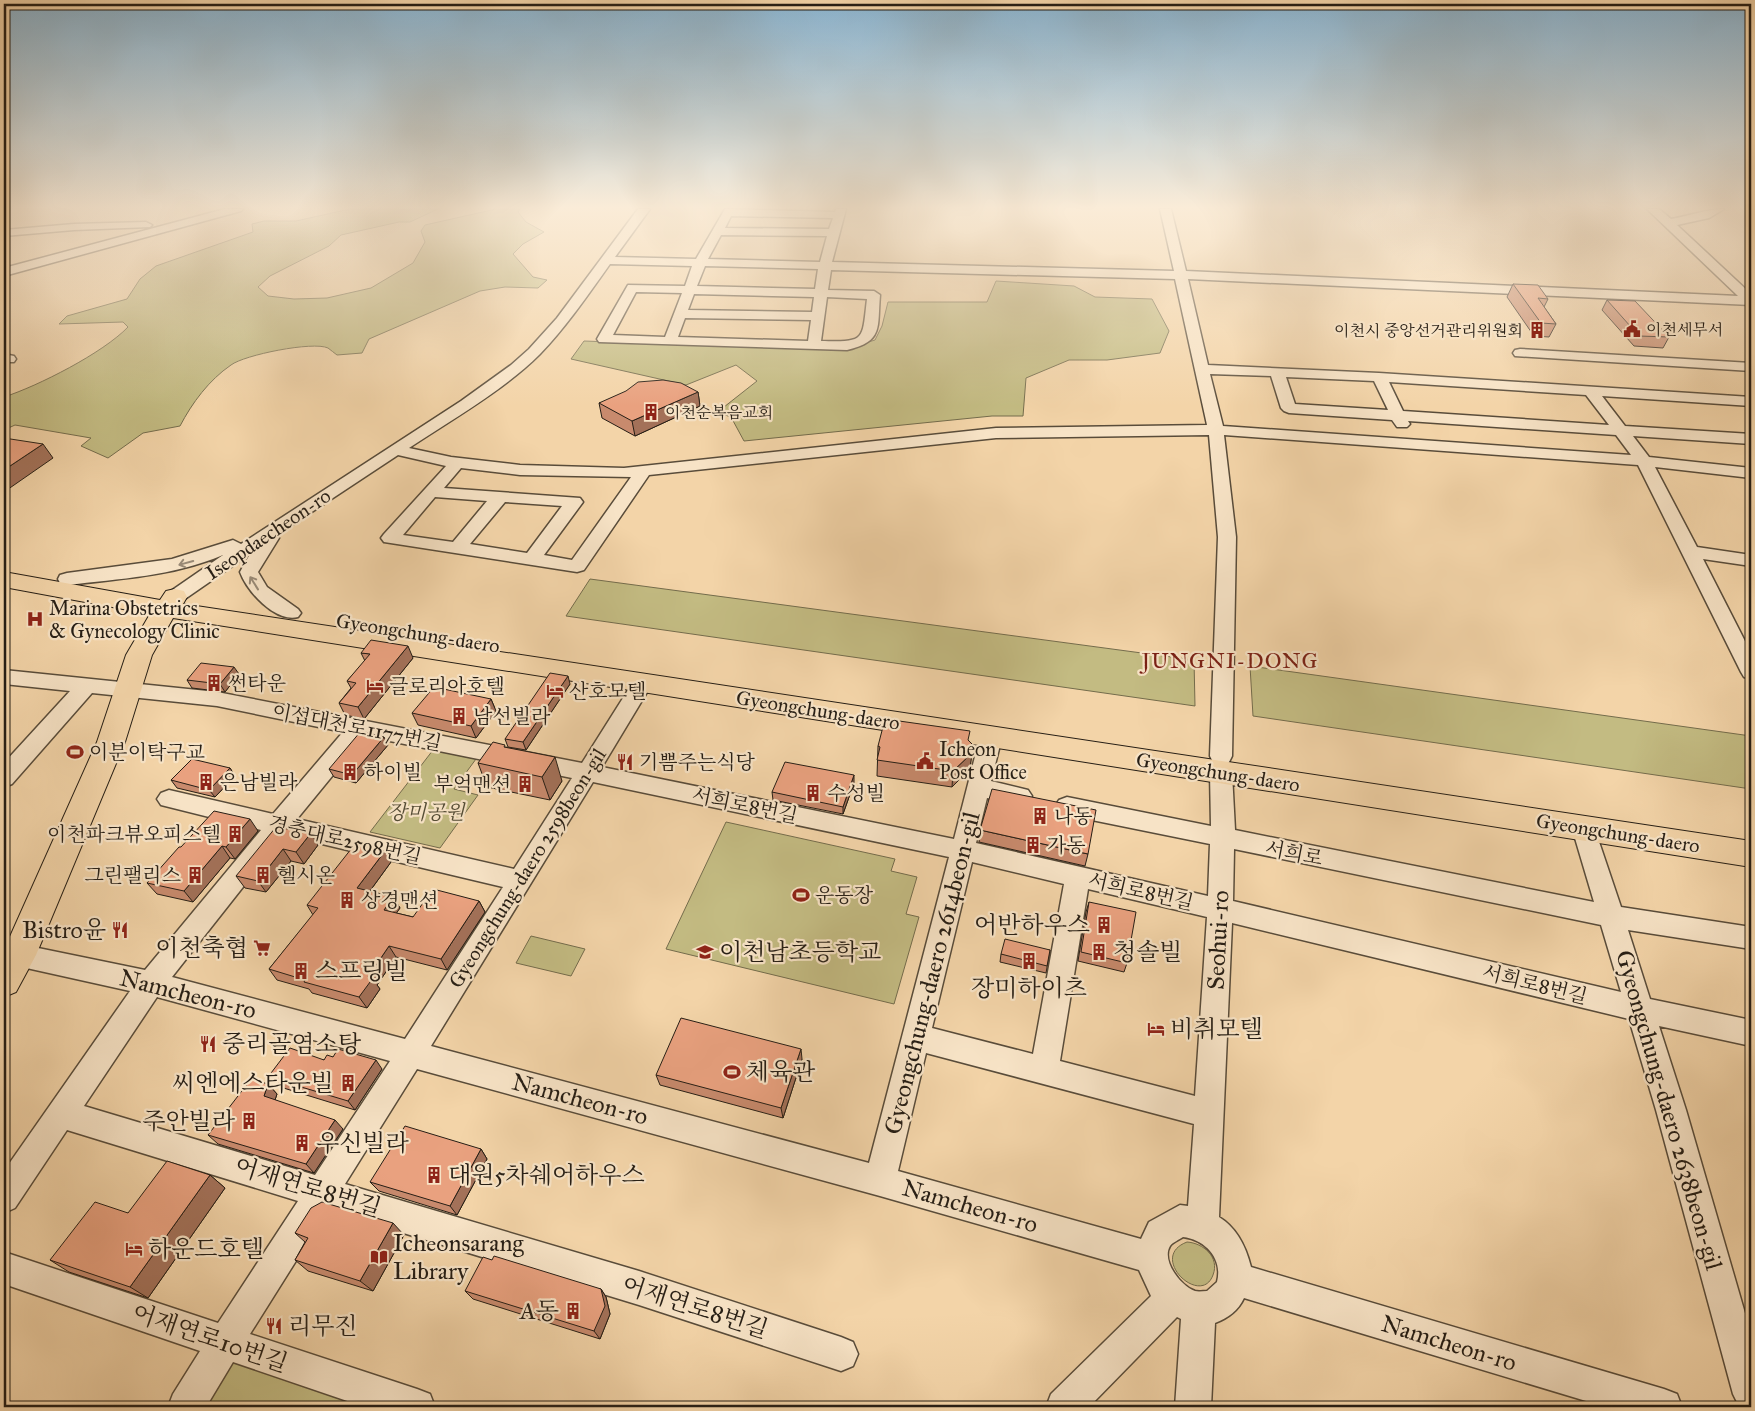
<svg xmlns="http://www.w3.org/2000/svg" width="1755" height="1411" font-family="'IM FELL Great Primer','Noto Serif KR',serif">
	<rect width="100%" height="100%" fill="#f3d4a8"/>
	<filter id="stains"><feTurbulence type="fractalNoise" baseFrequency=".004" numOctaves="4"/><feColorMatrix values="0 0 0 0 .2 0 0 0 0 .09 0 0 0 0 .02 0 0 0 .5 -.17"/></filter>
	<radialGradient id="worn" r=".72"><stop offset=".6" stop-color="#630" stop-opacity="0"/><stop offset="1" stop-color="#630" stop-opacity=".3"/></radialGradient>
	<!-- green -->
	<path fill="#c3bb82" stroke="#746c4c" d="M350 209H438L410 222H399L341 235 329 246 270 276 258 287 268 296 294 299 327 298 371 288 413 263 425 242 421 231 425 225 496 209H520L518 212 526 222 544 232 523 244 513 254 533 277 547 280 538 288 505 287 480 291 369 339 362 353 337 355C334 353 331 350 328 348 313 341 244 355 231 365 209 380 192 403 180 426L143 433 108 458 81 446 91 438 15 425 4 430V397C38 386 103 353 128 327L123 322 59 324 67 316 127 299 140 279 156 266 253 232 252 224 264 221H296Z
		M996 281 1074 286 1095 297 1152 299 1169 331 1160 353 1107 360H1069L1026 378 1023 416H992L744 441 731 417 722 414 724 407 757 381 736 365 686 385 571 359 584 341 842 350 875 340 882 326 888 302H987Z
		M590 579 1194 660 1195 706 566 616Z
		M1250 666 1751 736V789L1253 716Z
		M433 750 476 759 454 789 478 795 440 848 370 832Z
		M726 822 895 859 891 871 917 877 906 914 919 917 894 1004 666 949Z
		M531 936 585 949 571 976 516 963Z
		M1187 1242C1203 1243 1220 1257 1213 1275 1201 1308 1147 1257 1187 1242Z
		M228 1357 377 1407H197Z"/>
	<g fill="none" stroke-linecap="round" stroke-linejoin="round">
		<!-- minor casing -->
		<g stroke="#594c3a" stroke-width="3">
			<path id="minor" d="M225 209H243L241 211 4 276V268Z
				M638 209H650L615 257 696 259 725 209 835 212 836 209H846L832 262 1174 271 1160 209H1171L1186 271 1738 296 1647 209H1659L1671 219C1689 216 1707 209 1724 209L1709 218 1677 225 1751 294V305L1188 279 1208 365 1379 373 1751 397V406L1602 396 1625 426 1751 434V444L1633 436 1649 457 1751 468V478L1655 467 1697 547 1751 555V566L1703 559 1751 653V679L1744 677 1741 672 1638 465 1224 435 1236 537 1232 756 1229 762 1221 764 1213 762 1210 756 1218 537 1209 435 996 438 649 475 584 570 577 572 384 542 381 538 384 534 446 466 398 455 277 535 279 538 258 572 267 587 298 609 301 613 298 617C275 623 247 591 240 572L250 554 182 601 175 603 168 601 165 597 168 593 223 555C174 576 119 579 67 585L60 583 58 579 60 575 67 573 172 559 233 540 241 544 461 401 511 365 529 349 557 318ZM731 216 833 218 829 229 725 228ZM721 235 827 236 820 262 708 259ZM610 264 692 266 685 286 628 285 597 339 599 342 847 350C884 341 877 328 880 295L874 291 828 290 831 270 1175 279 1207 425 996 428 624 468 520 465 451 457 409 448C451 420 504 390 540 354 566 327 588 295 610 264ZM705 266 818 269 815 289 697 286ZM636 292 682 293 665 337 613 335ZM694 294 814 297 812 312 688 310ZM827 297 867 299C862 341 866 342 821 341ZM685 318 811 320 808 341 678 337ZM1210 374 1271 376 1281 408 1284 411 1289 413 1392 420 1397 427H1407L1410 424 1408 421 1616 435 1631 455 1223 426ZM1286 377 1374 381 1388 410 1295 404ZM1389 382 1586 395 1609 425 1403 411ZM461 468 520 475 631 477 572 560 544 555 583 502 580 498 444 488ZM435 497 487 501 453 542 403 535ZM505 502 562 506 527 553 470 544Z
				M146 222 152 225 150 227 74 230 4 236V230L74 224Z
				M1520 349 1751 363V371L1515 356 1513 353 1515 350Z
				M4 354 14 356 16 359 14 362H4Z
				M4 670 217 692 582 763 635 679 642 677 649 679 652 684 602 767 954 839 980 737 983 731 991 729 999 731 1002 737 991 781 1028 790 1032 796 1028 802 1020 805 987 798 976 843 1208 896 1210 844 1067 815 1059 812 1055 806 1059 800 1067 797 1211 826 1210 773 1213 767 1221 764 1229 767 1232 773 1235 830 1594 902 1572 828 1576 821 1584 819 1592 821 1621 907 1751 927V949L1628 930 1650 999 1751 1020V1046L1659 1026 1686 1110 1751 1334V1407L1739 1406 1733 1394 1656 1110 1629 1019 1232 923 1219 1217C1237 1228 1246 1247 1251 1267L1664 1389 1677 1394 1682 1407H1606L1244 1298C1238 1311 1228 1318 1215 1323L1211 1407H1175L1181 1319 1177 1317 1089 1407H1046L1051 1394 1151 1296 1139 1270 880 1196 417 1069 345 1184 639 1271 841 1337 853 1342 858 1354 853 1366 841 1371 639 1305 328 1210 250 1334 417 1389 430 1394 435 1407H365L233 1362 206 1407H168L173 1394 200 1351 4 1284V1252L218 1323 298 1201 67 1130 15 1208 4 1213V1171L130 991 4 963V941L145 970 261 830 161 805 157 799 161 793 169 790 273 814 343 732 217 706 92 693 12 784 4 787V763L70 691 4 684ZM365 736 572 778 514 869 297 819ZM593 782 949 857 869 1163 431 1046ZM284 835 503 887 405 1039 172 977ZM1234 849 1601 925 1621 992 1233 901ZM972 862 1064 884 1033 1054 932 1028ZM1088 889 1207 917 1195 1096 1060 1061ZM157 997 390 1061 315 1175 84 1106ZM926 1053 1194 1124 1188 1206 1180 1205 1149 1222 1141 1239 898 1171ZM1183 1237C1206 1240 1223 1259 1217 1282L1207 1291C1203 1291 1199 1292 1195 1291 1181 1286 1161 1261 1170 1246 1173 1242 1179 1240 1183 1237Z"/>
		</g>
		<!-- major casing -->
		<g stroke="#261e15" stroke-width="2">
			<path id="major" d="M4 572 160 600 166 591 175 589 184 591 187 597 183 604 1751 841V867L173 618 152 655 125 742 36 955 16 992 4 997V950L97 742 126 655 150 614 4 587Z"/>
		</g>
		<!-- minor -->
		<use href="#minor" fill="#f7e3c6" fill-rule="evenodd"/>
		<!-- major -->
		<use href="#major" fill="#f3d4a8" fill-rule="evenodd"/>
	</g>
	<!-- wall -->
	<path fill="#c88a6d" stroke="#261e15" d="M1513 284 1548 299 1544 307 1556 324 1549 337 1534 336 1507 297Z
		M1607 300 1669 337 1663 348 1634 346 1602 310Z
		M698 392 700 406 635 436 602 418 599 403Z
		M361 653 413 658 364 719 345 715 339 703 351 688 347 681 365 661Z
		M239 674 225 692 192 688 187 680Z
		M570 684 526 750 508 747 505 739Z
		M491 699 496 711 476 738 418 725 412 713Z
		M969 741 972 744 970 769 952 787 877 776 878 746Z
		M388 745 356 783 334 777 329 769Z
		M506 747 562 781 550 800 487 787 478 763Z
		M230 768 235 776 215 797 177 788 171 780Z
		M854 783 843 814 773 800 772 792Z
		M980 830 1088 854 1085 866 979 842Z
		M258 831 235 859 230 858 193 902 157 894 147 883 181 847Z
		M311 833 318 845 304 864 291 861 266 892 245 888 236 876Z
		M391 862 370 891 393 897 400 908 396 913 413 917 479 901 485 912 447 970 396 957 377 985 380 989 367 1008 312 993 309 989 277 980 269 969 313 915 307 905Z
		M1089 902 1127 963 1124 972 1078 961 1086 912Z
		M1050 950 1046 973 1000 962 1001 954Z
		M333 1057 382 1069 355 1110 277 1086 268 1077Z
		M802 1059 783 1118 660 1085 656 1075Z
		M268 1084 277 1094 275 1100 343 1129 314 1173 218 1144 208 1135Z
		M481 1149 487 1159 457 1215 379 1191 370 1182Z
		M210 1175 225 1188 148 1298 69 1272 50 1260 128 1213Z
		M295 1233 404 1235 373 1291 308 1271 295 1260 305 1242Z
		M601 1289 606 1297 610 1314 600 1339 473 1299 465 1291Z"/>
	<!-- shaded-wall -->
	<path fill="#a37159" stroke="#261e15" d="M698 392 700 406 635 436 632 421Z
		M43 444 53 458 4 492V470Z
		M408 646 413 658 364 719 358 707Z
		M234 667 239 674 225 692 220 684Z
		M568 676 570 684 526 750 523 742Z
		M491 699 496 711 476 738 471 726Z
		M384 737 388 745 356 783 352 775Z
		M972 753 970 769 952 787 953 771Z
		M555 757 562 781 550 800 542 777Z
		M230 768 235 776 215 797 209 790Z
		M854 775V783L843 814V807Z
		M250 819 258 831 235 859 226 847Z
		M311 833 318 845 304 864 296 852Z
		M222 846 230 858 193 902 184 891Z
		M283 849 291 861 266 892 258 881Z
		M385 851 391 862 364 899 357 888Z
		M393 897 400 908 391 921 384 910Z
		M479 901 485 912 447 970 441 959Z
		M389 946 396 957 377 985 380 989 367 1008 359 997 368 977Z
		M801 1049 802 1059 783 1118 781 1108Z
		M376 1060 382 1069 355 1110 348 1101Z
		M268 1084 277 1094 273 1106 264 1096Z
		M335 1120 343 1129 314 1173 306 1164Z
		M481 1149 487 1159 457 1215 450 1206Z
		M210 1175 225 1188 148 1298 130 1287Z
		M393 1223 404 1235 373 1291 360 1281Z
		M601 1289 606 1297 610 1314 600 1339 594 1331Z"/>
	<!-- building -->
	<path fill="#e9a17f" stroke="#261e15" d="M1513 284 1538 285 1548 299 1538 298 1556 324 1541 323Z
		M1607 300 1635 301 1669 337 1639 336Z
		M663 380 681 383 698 392 632 421 599 403 626 391 638 382Z
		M4 438 43 444 4 470Z
		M371 640 408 646 358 707 339 703 356 683 347 681 370 654 361 653Z
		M201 663 234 667 220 684 187 680Z
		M550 673 568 676 523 742 505 739Z
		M434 687 491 699 471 726 412 713Z
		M885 719 970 731 968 740 972 744V753L953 771 877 760 880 747 878 746Z
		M361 731 384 737 352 775 329 769Z
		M493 742 505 745 504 747 555 757 542 777 478 763Z
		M192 759 230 768 209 790 171 780Z
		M785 762 854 775 843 807 772 792Z
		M992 789 1096 810 1088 854 980 830Z
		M214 811 250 819 226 847 222 846 184 891 147 883 179 847H181Z
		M276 827 311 833 296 852 283 849 258 881 236 876Z
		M355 844 385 851 357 888 393 897 384 910 413 917 433 889 479 901 441 959 389 946 368 977 373 978 359 997 304 982 305 980 269 969 318 908 307 905Z
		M1089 902 1136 912 1127 963 1081 952Z
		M1005 939 1050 950 1047 966 1001 954Z
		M681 1018 801 1049 781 1108 656 1075Z
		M290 1048 324 1060 327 1055 333 1057 338 1049 376 1060 348 1101 268 1077Z
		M251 1079 268 1084 264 1096 335 1120 306 1164 208 1135Z
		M405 1126 481 1149 450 1206 370 1182Z
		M167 1161 210 1175 130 1287 50 1260 95 1202 128 1213Z
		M322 1202 393 1223 360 1281 295 1260 308 1238 295 1233 311 1208Z
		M494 1256 601 1289 605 1306 594 1331 465 1291 483 1257 492 1260Z"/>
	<!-- one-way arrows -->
	<defs><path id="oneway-shaft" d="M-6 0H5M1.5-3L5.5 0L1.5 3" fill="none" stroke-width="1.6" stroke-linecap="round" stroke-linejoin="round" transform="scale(1.25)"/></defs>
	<g stroke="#998a76">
		<use href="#oneway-shaft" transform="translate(186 563) rotate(165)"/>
		<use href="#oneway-shaft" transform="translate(254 583) rotate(-122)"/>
	</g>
	<!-- sky -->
	<linearGradient id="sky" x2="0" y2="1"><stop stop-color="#8ab5d2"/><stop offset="0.51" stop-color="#faecd8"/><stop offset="1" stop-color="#faecd8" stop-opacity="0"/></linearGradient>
	<rect width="1755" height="406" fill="url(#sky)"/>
	<!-- icons -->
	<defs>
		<g id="civic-bare" transform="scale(1.35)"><path d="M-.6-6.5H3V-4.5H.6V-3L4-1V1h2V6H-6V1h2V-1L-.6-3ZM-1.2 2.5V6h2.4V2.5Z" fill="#8f2418" stroke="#f7e3c6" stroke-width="2.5" paint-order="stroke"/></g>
		<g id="building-bare" transform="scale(1.35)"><path d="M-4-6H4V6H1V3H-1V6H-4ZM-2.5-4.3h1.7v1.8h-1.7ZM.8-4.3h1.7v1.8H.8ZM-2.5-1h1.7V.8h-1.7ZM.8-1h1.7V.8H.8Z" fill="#8f2418" stroke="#f7e3c6" stroke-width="2.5" paint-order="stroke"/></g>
		<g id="hospital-bare" transform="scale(1.35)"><path d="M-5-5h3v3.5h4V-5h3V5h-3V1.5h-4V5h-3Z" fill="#8f2418" stroke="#f7e3c6" stroke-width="2.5" paint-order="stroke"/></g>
		<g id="hotel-bare" transform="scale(1.35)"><path d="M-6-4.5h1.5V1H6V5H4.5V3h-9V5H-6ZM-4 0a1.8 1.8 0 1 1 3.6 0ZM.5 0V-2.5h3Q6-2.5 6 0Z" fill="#8f2418" stroke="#f7e3c6" stroke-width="2.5" paint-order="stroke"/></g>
		<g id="stadium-bare" transform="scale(1.35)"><path d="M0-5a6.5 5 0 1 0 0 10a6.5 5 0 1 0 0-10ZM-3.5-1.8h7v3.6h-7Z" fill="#8f2418" stroke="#f7e3c6" stroke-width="2.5" paint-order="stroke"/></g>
		<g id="restaurant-bare" transform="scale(1.35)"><path d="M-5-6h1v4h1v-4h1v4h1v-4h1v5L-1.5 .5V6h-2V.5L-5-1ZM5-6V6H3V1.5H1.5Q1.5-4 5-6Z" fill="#8f2418" stroke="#f7e3c6" stroke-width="2.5" paint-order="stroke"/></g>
		<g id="supermarket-bare" transform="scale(1.35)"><path d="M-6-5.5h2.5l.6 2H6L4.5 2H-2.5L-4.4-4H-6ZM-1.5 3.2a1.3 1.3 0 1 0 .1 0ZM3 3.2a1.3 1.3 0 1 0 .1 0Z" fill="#8f2418" stroke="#f7e3c6" stroke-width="2.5" paint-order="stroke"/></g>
		<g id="school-bare" transform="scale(1.35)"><path d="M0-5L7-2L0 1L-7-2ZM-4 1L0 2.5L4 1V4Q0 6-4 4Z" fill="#8f2418" stroke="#f7e3c6" stroke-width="2.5" paint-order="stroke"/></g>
		<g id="library-bare" transform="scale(1.35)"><path d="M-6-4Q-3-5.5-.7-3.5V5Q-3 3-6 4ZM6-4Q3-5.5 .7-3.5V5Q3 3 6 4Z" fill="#8f2418" stroke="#f7e3c6" stroke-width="2.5" paint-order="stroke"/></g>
	</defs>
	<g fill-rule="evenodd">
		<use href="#civic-bare" x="1632" y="329"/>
		<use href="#building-bare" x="1537" y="330"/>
		<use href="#building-bare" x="651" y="412"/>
		<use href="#hospital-bare" x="35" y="619"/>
		<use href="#building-bare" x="214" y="683"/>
		<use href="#hotel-bare" x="375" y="686"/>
		<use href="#hotel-bare" x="555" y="691"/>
		<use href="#building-bare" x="459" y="716"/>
		<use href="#stadium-bare" x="75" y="752"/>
		<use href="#civic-bare" x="925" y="761"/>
		<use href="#restaurant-bare" x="625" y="762"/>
		<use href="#building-bare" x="350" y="772"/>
		<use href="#building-bare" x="206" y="782"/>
		<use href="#building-bare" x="525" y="784"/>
		<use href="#building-bare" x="813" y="793"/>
		<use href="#building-bare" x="1040" y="816"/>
		<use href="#building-bare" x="235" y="834"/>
		<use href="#building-bare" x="1033" y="845"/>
		<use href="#building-bare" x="195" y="875"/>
		<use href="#building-bare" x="263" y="875"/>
		<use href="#stadium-bare" x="801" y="895"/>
		<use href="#building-bare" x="347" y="900"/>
		<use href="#building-bare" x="1104" y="925"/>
		<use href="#restaurant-bare" x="120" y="930"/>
		<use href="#supermarket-bare" x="262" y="948"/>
		<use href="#school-bare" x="705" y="952"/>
		<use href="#building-bare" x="1099" y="952"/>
		<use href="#building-bare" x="1029" y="961"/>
		<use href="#building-bare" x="301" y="971"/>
		<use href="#hotel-bare" x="1156" y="1029"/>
		<use href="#restaurant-bare" x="208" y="1044"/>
		<use href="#stadium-bare" x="732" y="1072"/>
		<use href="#building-bare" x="348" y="1083"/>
		<use href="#building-bare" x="249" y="1121"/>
		<use href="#building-bare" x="302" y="1143"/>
		<use href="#building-bare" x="434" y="1175"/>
		<use href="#hotel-bare" x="134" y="1249"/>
		<use href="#library-bare" x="379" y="1257"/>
		<use href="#building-bare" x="573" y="1311"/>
		<use href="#restaurant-bare" x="274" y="1326"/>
	</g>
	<g text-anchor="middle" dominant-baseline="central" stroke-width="4.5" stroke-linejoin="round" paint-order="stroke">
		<!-- far-poi labels -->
		<g font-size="16" fill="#261e15" stroke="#f7e3c6" text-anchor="start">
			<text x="1646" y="329">이천세무서</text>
			<text x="1523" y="330" text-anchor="end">이천시 중앙선거관리위원회</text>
			<text x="665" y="412">이천순복음교회</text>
		</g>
		<!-- street labels -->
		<g font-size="20" fill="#261e15" stroke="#f7e3c6">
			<text transform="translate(268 534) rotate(-34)">Iseopdaecheon-ro</text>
			<text transform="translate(418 633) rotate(9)">Gyeongchung-daero</text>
			<text transform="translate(818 710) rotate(9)">Gyeongchung-daero</text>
			<text transform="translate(357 727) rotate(11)">이섭대천로1177번길</text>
			<text transform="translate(1218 772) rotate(9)">Gyeongchung-daero</text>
			<text transform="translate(745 805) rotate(12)">서희로8번길</text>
			<text transform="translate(1618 833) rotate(9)">Gyeongchung-daero</text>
			<text transform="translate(345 840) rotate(13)">경충대로2598번길</text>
			<text transform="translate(1294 853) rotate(11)">서희로</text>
			<text transform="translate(527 868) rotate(-58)">Gyeongchung-daero 2598beon-gil</text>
			<text transform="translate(1141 891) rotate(13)">서희로8번길</text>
			<text transform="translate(1535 984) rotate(14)">서희로8번길</text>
		</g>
		<!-- poi labels -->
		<g font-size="20" fill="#261e15" stroke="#f7e3c6" text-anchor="start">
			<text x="49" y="608">Marina Obstetrics<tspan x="49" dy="23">&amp; Gynecology Clinic</tspan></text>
			<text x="228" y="683">썬타운</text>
			<text x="389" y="686">글로리아호텔</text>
			<text x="569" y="691">산호모텔</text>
			<text x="473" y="716">남선빌라</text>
			<text x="939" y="749">Icheon<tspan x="939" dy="23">Post Office</tspan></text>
			<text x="89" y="752">이분이탁구교</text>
			<text x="639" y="762">기쁨주는식당</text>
			<text x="364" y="772">하이빌</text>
			<text x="220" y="782">은남빌라</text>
			<text x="511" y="784" text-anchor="end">부억맨션</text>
			<text x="827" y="793">수성빌</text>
			<text x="1054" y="816">나동</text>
			<text x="221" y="834" text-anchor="end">이천파크뷰오피스텔</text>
			<text x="1047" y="845">가동</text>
			<text x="181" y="875" text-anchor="end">그린팰리스</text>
			<text x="277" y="875">헬시온</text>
			<text x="815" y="895">운동장</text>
			<text x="361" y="900">상경맨션</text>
		</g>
		<!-- park labels -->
		<g font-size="20" font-style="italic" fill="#554d36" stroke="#f7e3c6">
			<text x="426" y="812">장미공원</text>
		</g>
		<!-- quarter labels -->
		<g font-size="22" letter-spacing="1" fill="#7a1f14" stroke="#f7e3c6">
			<text x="1230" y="660">JUNGNI-DONG</text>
		</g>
		<!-- near-poi labels -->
		<g font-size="24" fill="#261e15" stroke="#f7e3c6" text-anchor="start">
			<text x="1090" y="925" text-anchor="end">어반하우스</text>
			<text x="106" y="930" text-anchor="end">Bistro윤</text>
			<text x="248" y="948" text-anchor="end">이천축협</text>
			<text x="719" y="952">이천남초등학교</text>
			<text x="1113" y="952">청솔빌</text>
			<text x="315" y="971">스프링빌</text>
			<text x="1029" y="988" text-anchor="middle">장미하이츠</text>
			<text x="1170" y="1029">비취모텔</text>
			<text x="222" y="1044">중리골염소탕</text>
			<text x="746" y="1072">체육관</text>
			<text x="334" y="1083" text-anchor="end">씨엔에스타운빌</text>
			<text x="235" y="1121" text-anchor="end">주안빌라</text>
			<text x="316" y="1143">우신빌라</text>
			<text x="448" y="1175">대원5차쉐어하우스</text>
			<text x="393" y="1243">Icheonsarang<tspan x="393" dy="28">Library</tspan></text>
			<text x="148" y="1249">하운드호텔</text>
			<text x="559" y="1311" text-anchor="end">A동</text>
			<text x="288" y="1326">리무진</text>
		</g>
		<!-- near-street labels -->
		<g font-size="24" fill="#261e15" stroke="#f7e3c6">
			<text transform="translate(1218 940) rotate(-87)">Seohui-ro</text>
			<text transform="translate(932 973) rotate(-76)">Gyeongchung-daero 2614beon-gil</text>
			<text transform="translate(188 994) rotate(14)">Namcheon-ro</text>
			<text transform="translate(580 1099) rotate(15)">Namcheon-ro</text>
			<text transform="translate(1669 1110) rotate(74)">Gyeongchung-daero 2638beon-gil</text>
			<text transform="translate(308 1187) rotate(17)">어재연로8번길</text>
			<text transform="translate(970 1206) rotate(16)">Namcheon-ro</text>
			<text transform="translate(695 1307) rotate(18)">어재연로8번길</text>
			<text transform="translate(210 1338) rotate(19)">어재연로10번길</text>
			<text transform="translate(1449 1343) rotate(17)">Namcheon-ro</text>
		</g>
	</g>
	<!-- margin -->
	<rect width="1755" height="1411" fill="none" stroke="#f3d4a8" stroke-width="20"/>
	<rect x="5" y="5" width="1745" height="1401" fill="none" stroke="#261e15" stroke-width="2.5"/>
	<rect x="10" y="10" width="1735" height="1391" fill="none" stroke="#261e15"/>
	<rect width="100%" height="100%" filter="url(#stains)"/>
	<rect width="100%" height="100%" fill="url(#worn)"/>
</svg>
